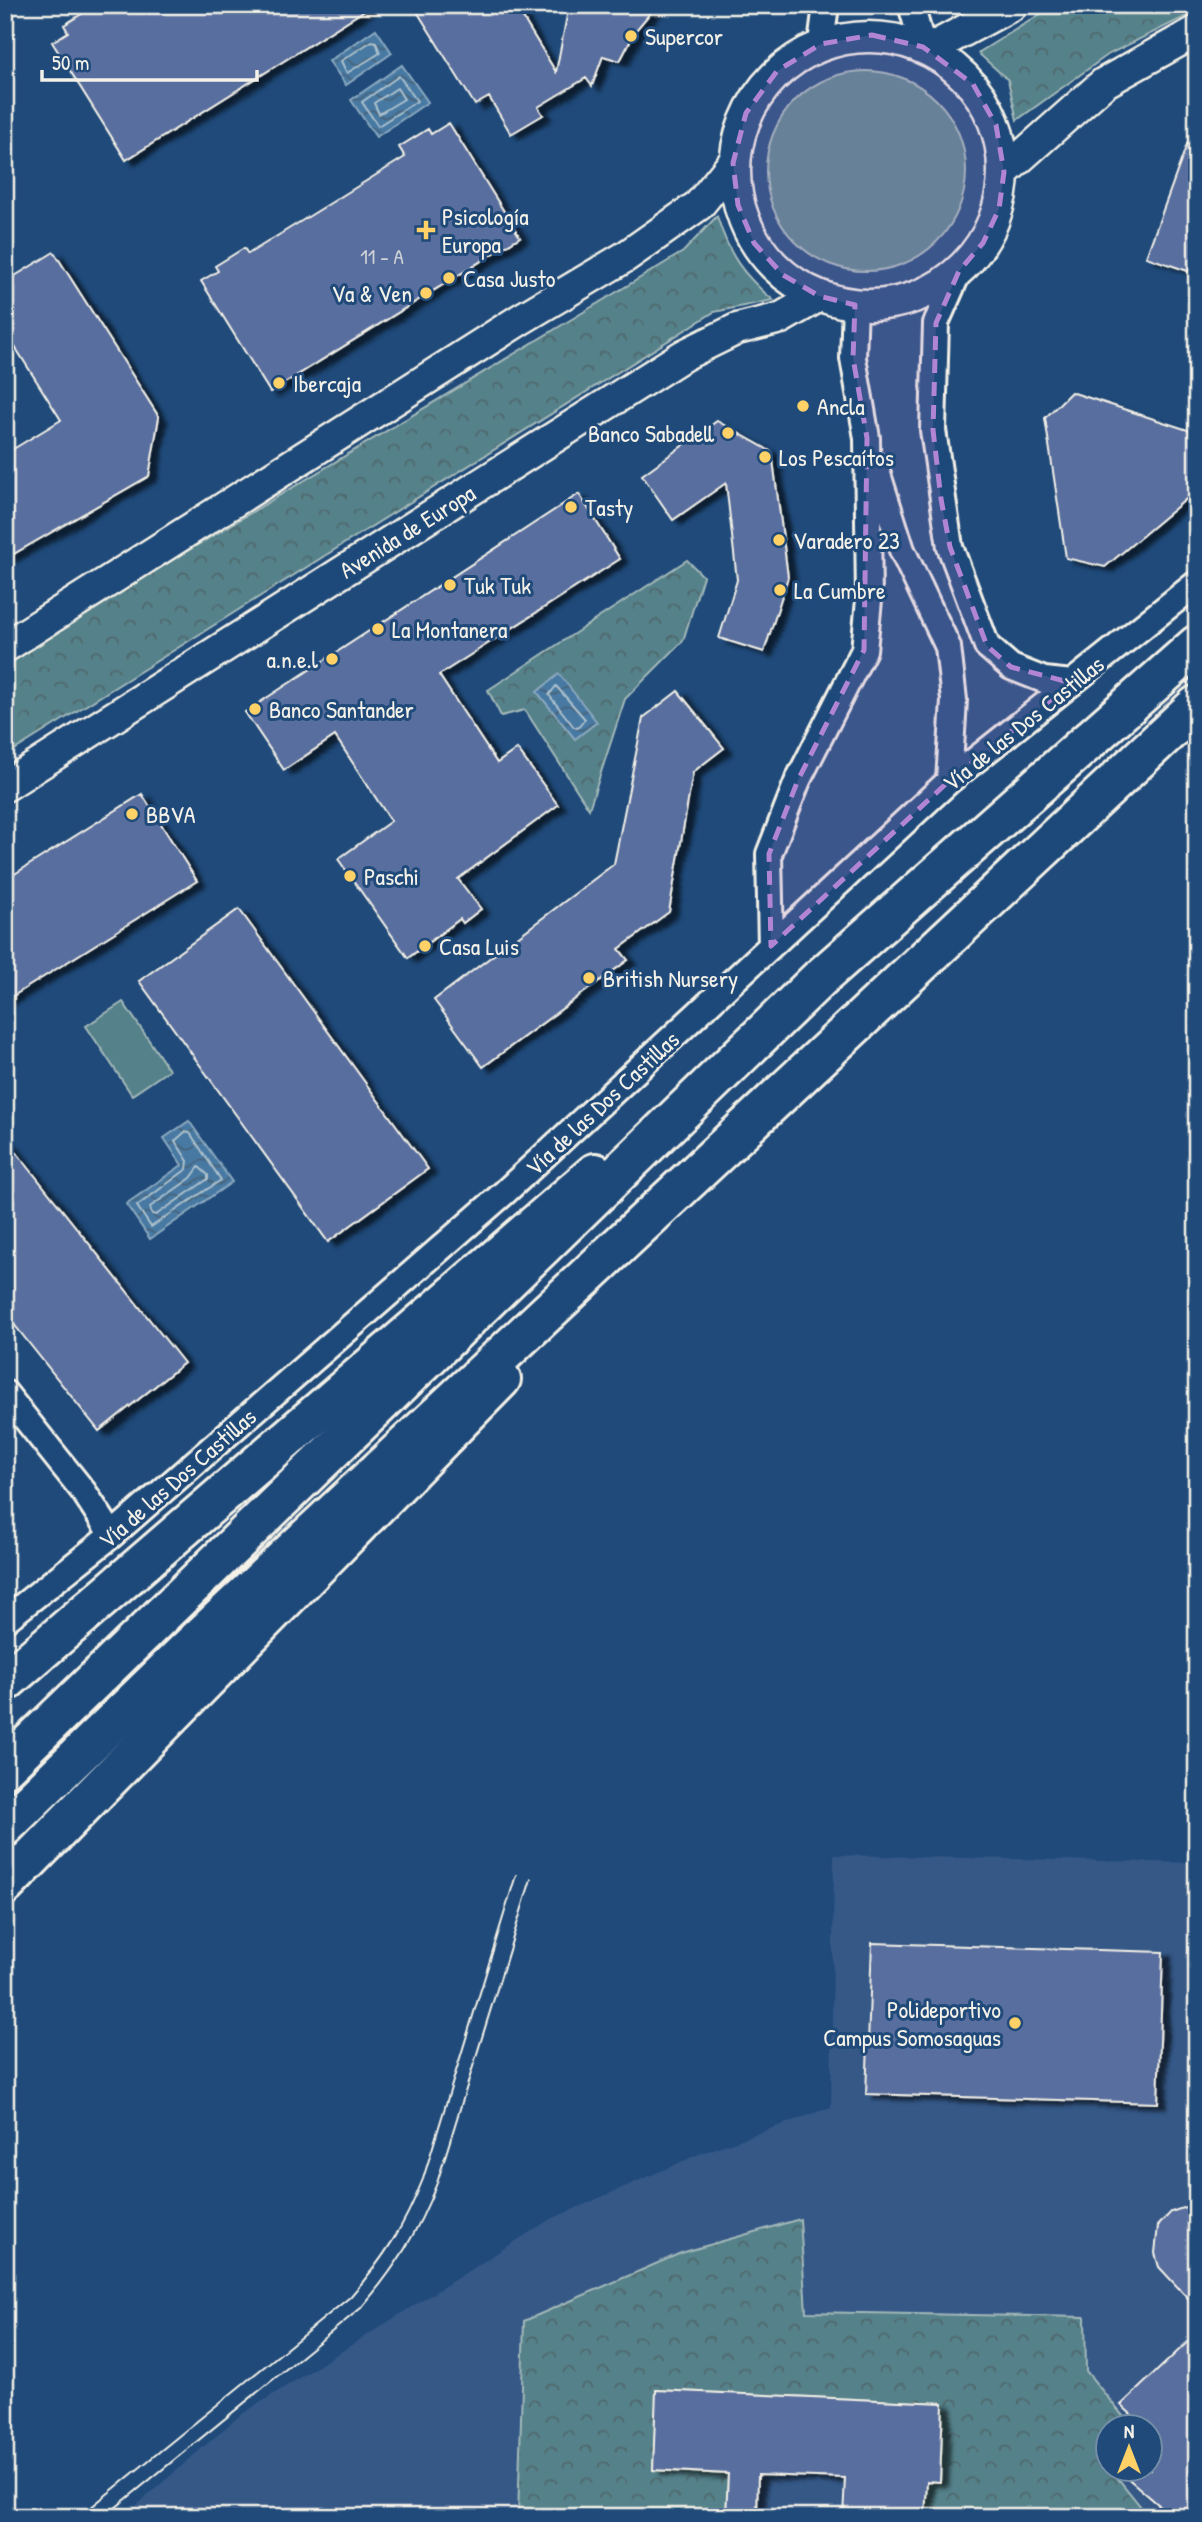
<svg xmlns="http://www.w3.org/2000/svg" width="1202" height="2522" font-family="'Patrick Hand',sans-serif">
	<defs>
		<pattern id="park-crowns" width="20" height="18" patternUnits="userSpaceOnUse" patternTransform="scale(1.75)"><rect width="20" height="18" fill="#54818a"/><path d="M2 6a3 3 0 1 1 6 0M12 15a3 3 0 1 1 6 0" fill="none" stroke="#4f676b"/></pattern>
		<pattern id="water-waves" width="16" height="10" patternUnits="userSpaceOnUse" patternTransform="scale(1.75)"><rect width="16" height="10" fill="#4679a3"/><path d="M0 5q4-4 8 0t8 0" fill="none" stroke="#476379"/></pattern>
		<filter id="shadow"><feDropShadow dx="8" dy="4.5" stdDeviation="2" flood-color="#0009"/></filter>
	</defs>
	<rect width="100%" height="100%" fill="#1f4a7a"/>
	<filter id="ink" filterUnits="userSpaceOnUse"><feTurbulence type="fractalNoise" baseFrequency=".0143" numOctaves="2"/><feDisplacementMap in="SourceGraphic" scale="14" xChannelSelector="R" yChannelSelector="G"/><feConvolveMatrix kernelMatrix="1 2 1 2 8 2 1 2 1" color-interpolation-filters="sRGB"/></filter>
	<g filter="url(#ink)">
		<!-- built -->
		<path fill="#345887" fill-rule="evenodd" d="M834 1855 1197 1863V2517H123L239 2416 549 2220 699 2154 831 2107ZM1108 2428H1150V2470H1108Z"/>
		<!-- green -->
		<path fill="#54818a" stroke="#a4b9b9" stroke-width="2" d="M842 5H897L900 13 841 9Z
			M766 171a100 100 0 1 1 200 0a100 100 0 1 1-200 0Z
			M123 1002 169 1070 132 1095 86 1026Z"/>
		<!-- park -->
		<path fill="url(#park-crowns)" stroke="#a4b9b9" stroke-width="2" d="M1055 5H1197V11L1109 54 1017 120 1008 80 978 53Z
			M717 216C729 255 742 274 773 300L714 312 5 756V661L683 252Z
			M687 560 703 576 683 641 625 699 589 809 525 710 501 716 488 690Z
			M800 2219 806 2312 1085 2317 1086 2371 1132 2427 1108 2428V2470H1116L1117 2477 1149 2517H925L926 2493 913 2481 939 2482 942 2403 657 2390 653 2470 728 2474 726 2517H518L524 2321 681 2253Z"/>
		<!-- water -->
		<path fill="url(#water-waves)" stroke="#8ca9bf" stroke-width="2" d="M376 29 392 53 346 85 329 61Z
			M402 65 428 102 376 137 351 100Z
			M559 674 597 722 575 739 537 692Z
			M189 1121 232 1182 150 1239 126 1204 182 1165 164 1138Z"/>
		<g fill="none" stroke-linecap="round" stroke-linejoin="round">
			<!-- shore -->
			<path stroke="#aec1cc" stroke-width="2" d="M372 41 376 42 380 53 347 73 341 61Z
				M399 76 417 101 378 126 362 102Z
				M397 88 404 99 379 114 374 103Z
				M556 686 585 719 578 728 574 727 549 695Z
				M185 1132 190 1133 221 1180 151 1227 137 1206 187 1169 188 1161 175 1141Z
				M199 1167 208 1175V1179L156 1215 152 1214 150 1207 191 1178Z"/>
		</g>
		<!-- building -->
		<path fill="#596e9e" stroke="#f4f1e8" stroke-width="2" filter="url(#shadow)" d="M96 5H373L126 160 52 42 68 32 64 25Z
			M413 5H515L556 72 569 5H657L636 30 620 61 603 56 592 86 586 78 538 107 543 115 511 134 489 97 475 105Z
			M449 123 520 237 270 392 201 281 218 271 215 266 244 248 248 254 405 157 399 147 428 129 431 134Z
			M1194 125H1197V274L1146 257Z
			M54 252 159 417 149 476 5 559V454L61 420 5 331V282Z
			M1071 392 1197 433V490L1105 567 1066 558 1045 418Z
			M717 421 772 452 788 577 764 652 719 638 737 580 726 483 673 520 642 475Z
			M579 494 620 559 439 675 497 763 517 749 558 805 458 879 481 909 463 923 460 919 408 958 338 859 391 821 335 736 284 770 245 712Z
			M678 691 724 748 693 772 669 912 619 949 628 960 483 1067 434 1000 614 864 643 718Z
			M142 794 197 881 5 1001V880Z
			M239 909 428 1169 328 1242 139 981Z
			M5 1138 184 1363 99 1431 5 1313Z
			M872 1943 1163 1952 1158 2103 866 2094Z
			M1197 2203V2308L1159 2267 1155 2253 1158 2226 1171 2212Z
			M1197 2333V2517H1173L1117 2469H1150V2427H1145L1121 2405Z
			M656 2390 943 2403 940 2482 927 2481 925 2517H843L845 2478 758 2475 757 2517H726L728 2474 653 2470Z"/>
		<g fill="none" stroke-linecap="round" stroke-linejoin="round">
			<!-- minor casing -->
			<g stroke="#f4f1e8" stroke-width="30">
				<path id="minor" d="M911 5 923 47
					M821 44 826 5
					M959 271 936 323 933 430 950 547 987 646 1011 667 1044 680 1072 683
					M875 465 902 550 948 647 954 700 949 781
					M771 946 769 854 798 780 864 650 869 600 867 438 853 358 855 305
					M5 1393 84 1492 112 1535
					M5 1620 112 1535 504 1193 949 781 1197 583"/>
			</g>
			<!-- tertiary casing -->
			<g stroke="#f4f1e8" stroke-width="35">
				<path id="tertiary" d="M735 171a134 134 0 1 1 268 0a134 134 0 1 1-268 0Z
					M928 50 1012 5
					M1004 172 1104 83 1197 31
					M5 647 521 319 625 257 699 205 733 163
					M5 786 684 355 737 329 781 318 819 296"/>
			</g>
			<!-- trunk casing -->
			<g stroke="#f4f1e8" stroke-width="44">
				<path id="trunk" d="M5 1682 595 1173
					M5 1885 501 1379"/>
			</g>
			<!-- motorway casing -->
			<g stroke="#f4f1e8" stroke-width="44">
				<path id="motorway" d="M5 1767 819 979 1197 645
					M5 1826 194 1643 1197 705"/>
			</g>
			<!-- minor -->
			<use href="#minor" stroke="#1f4a7a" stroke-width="24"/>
			<!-- tertiary -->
			<use href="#tertiary" stroke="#1f4a7a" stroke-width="30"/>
			<!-- trunk -->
			<use href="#trunk" stroke="#1f4a7a" stroke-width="38"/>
			<!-- motorway -->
			<use href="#motorway" stroke="#1f4a7a" stroke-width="38"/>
			<!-- tram -->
			<path stroke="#f4f1e8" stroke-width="2" d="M79 2517 350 2297C384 2258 404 2227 423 2179L516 1875
				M104 2517 361 2308C396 2267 417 2234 437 2183L531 1879"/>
		</g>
	</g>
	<!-- marked area -->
	<path fill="#b185d1" fill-opacity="0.2" stroke="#b185d1" stroke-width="5" stroke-dasharray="14 9" stroke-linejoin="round" d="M872 35 923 47 973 84 996 125 1004 172 999 209 983 243 959 271 936 323 933 430 941 499 950 547 987 646 1011 667 1072 683 949 781 771 946 769 854 798 780 864 650 867 438 853 358 855 305 819 296 783 275 754 243 738 205 733 163 746 113 777 71 821 44Z"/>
	<!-- markers -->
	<g fill="#ffd166" stroke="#1f4a7a" stroke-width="2.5">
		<circle cx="631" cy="36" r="7"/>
		<path d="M422.5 219.5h7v7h7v7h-7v7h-7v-7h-7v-7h7z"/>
		<circle cx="449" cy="278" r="7"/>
		<circle cx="426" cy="293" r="7"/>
		<circle cx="279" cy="383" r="7"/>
		<circle cx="803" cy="406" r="7"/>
		<circle cx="728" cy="433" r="7"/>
		<circle cx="765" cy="457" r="7"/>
		<circle cx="571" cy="507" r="7"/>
		<circle cx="779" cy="540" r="7"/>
		<circle cx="450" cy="585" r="7"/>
		<circle cx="780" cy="590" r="7"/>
		<circle cx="378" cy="629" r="7"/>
		<circle cx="332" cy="659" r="7"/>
		<circle cx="255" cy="709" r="7"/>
		<circle cx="132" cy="814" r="7"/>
		<circle cx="350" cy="876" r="7"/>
		<circle cx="425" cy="946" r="7"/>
		<circle cx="589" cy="978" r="7"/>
		<circle cx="1015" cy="2023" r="7"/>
	</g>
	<g text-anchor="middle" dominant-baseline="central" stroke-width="6" stroke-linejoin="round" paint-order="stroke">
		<!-- number labels -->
		<g font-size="21" fill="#cdd0d6">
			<text x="382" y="256">11 - A</text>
		</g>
		<!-- poi labels -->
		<g font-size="24" fill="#f4f1e8" stroke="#1f4a7a" text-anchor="start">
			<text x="645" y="36">Supercor</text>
			<text x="442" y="216">Psicología<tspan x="442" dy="28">Europa</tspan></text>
			<text x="463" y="278">Casa Justo</text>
			<text x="412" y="293" text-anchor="end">Va &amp; Ven</text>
			<text x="293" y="383">Ibercaja</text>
			<text x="817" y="406">Ancla</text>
			<text x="714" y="433" text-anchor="end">Banco Sabadell</text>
			<text x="779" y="457">Los Pescaítos</text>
			<text x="585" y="507">Tasty</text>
			<text x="793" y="540">Varadero 23</text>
			<text x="464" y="585">Tuk Tuk</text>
			<text x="794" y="590">La Cumbre</text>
			<text x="392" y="629">La Montanera</text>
			<text x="318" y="659" text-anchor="end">a.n.e.l</text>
			<text x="269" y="709">Banco Santander</text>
			<text x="146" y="814">BBVA</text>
			<text x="364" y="876">Paschi</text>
			<text x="439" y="946">Casa Luis</text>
			<text x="603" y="978">British Nursery</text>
			<text x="1001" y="2009" text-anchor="end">Polideportivo<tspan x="1001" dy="28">Campus Somosaguas</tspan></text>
		</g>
		<!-- street labels -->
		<g font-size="24" fill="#f4f1e8" stroke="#1f4a7a">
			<text transform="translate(407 531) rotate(-32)">Avenida de Europa</text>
			<text transform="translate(1023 723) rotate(-39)">Vía de las Dos Castillas</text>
			<text transform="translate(602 1103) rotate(-43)">Vía de las Dos Castillas</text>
			<text transform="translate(177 1478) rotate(-41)">Vía de las Dos Castillas</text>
		</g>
	</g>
	<!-- margin -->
	<rect width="1202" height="2522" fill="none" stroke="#1f4a7a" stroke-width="28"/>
	<rect x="14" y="14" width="1174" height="2494" fill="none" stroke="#f4f1e8" stroke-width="2.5" filter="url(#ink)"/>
	<!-- north arrow -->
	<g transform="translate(1129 2448)"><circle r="33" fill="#1f4a7a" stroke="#748da6" stroke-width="2"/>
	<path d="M0-5L12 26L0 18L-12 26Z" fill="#ffd166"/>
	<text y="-10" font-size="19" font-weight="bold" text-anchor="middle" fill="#f4f1e8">N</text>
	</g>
	<!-- scale -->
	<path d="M42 70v10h215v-10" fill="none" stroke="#f4f1e8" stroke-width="3.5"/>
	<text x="52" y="70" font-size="21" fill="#f4f1e8" stroke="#1f4a7a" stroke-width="5" paint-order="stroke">50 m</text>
</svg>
